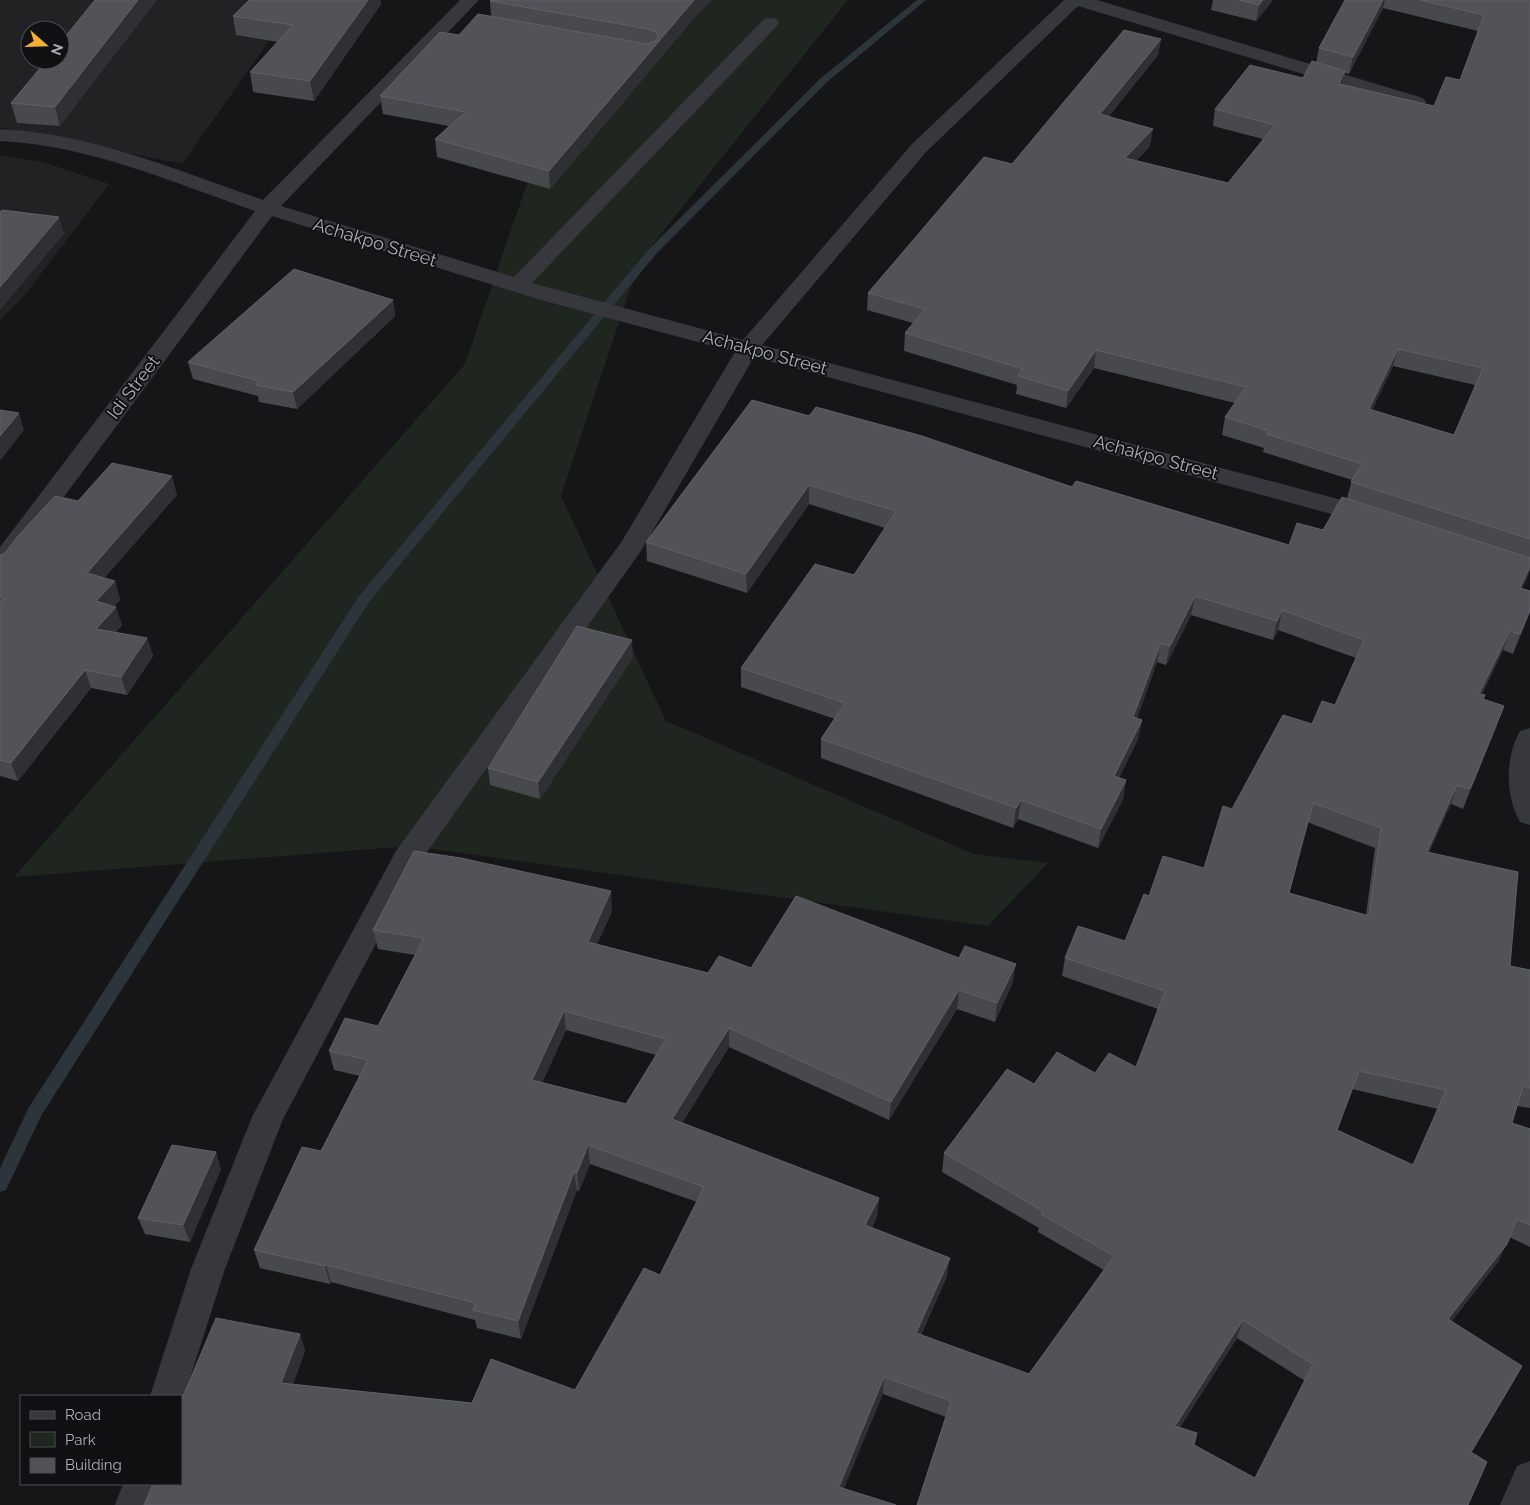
<svg xmlns="http://www.w3.org/2000/svg" width="1530" height="1505" font-family="Raleway,sans-serif">
	<rect width="100%" height="100%" fill="#161618"/>
	<!-- built -->
	<path fill="#222225" fill-rule="evenodd" d="M0 0H244L294 6 182 164 0 127ZM30 30H60V60H30Z
		M0 155 43 162 109 184 25 295 0 321Z"/>
	<!-- green -->
	<path fill="#1e261f" d="M590 0H848L640 260 561 496 666 721 974 854 1048 863 988 926 411 846 14 877 465 364Z"/>
	<g fill="none" stroke-linecap="round" stroke-linejoin="round">
		<!-- stream -->
		<path fill="#2c353c" fill-rule="evenodd" d="M917 0H926L827 82 657 253 369 602 41 1116 6 1190 0 1192V1168L29 1107 359 596 649 249 821 78Z"/>
		<!-- minor -->
		<path fill="#37383d" fill-rule="evenodd" d="M460 0H479L281 206 514 277 764 19 770 18 776 19 779 23 776 27 532 283 743 340 912 144 1064 0H1097L1423 98 1426 102 1423 106 1416 108 1409 106 1078 6 926 152 762 345 1349 502 1381 511 1384 517 1381 523 1372 525 754 357 641 551 417 866 283 1119 225 1269 181 1406V1396H150L191 1269 252 1117 396 851 622 541 735 352 541 300 272 216 9 571 0 573V547L255 211C172 182 88 145 0 141V129C90 133 179 171 263 200Z
			M1530 728V825L1520 822C1505 796 1505 757 1520 731Z
			M1530 1461V1505H1500L1517 1466Z
			M123 1484H159L153 1505H115Z"/>
	</g>
	<!-- wall -->
	<path fill="#47494d" fill-rule="evenodd" d="M1213 0H1273L1256 21 1211 10Z
		M1345 0H1530V569L1522 588 1530 612 1513 654 1503 650 1482 694 1497 725 1463 809 1451 804 1429 852 1510 966 1530 970V1108L1517 1106 1512 1123 1530 1129V1247L1509 1237 1498 1262 1451 1322 1522 1366 1471 1453 1487 1462 917 1505 946 1417 883 1394 153 1484 300 1334 305 1351 293 1384 472 1403 575 1390 660 1275 697 1202 590 1164 579 1191 577 1190 521 1339 477 1328 475 1320 331 1282 330 1284 260 1268 254 1250 321 1151 360 1076 334 1070 329 1051 378 1026 415 955 378 949 373 930 612 911 597 944 708 973 751 968 1013 982 995 1022 957 1009 889 1120 729 1047 682 1123 879 1198 877 1216 872 1227 947 1276 921 1335 1029 1374 1104 1270 1038 1232 1039 1228 942 1172 944 1153 1034 1084 1095 1073 1136 1067 1158 1009 1062 976 1065 958 1125 941 1149 896 1204 868 1232 809 1312 724 1335 705 1356 658 1278 630 1273 640 1191 615 1166 665 1157 662 1137 718 1142 720 1138 739 1119 778 1126 780 1123 799 1098 848 1018 819 1013 828 821 758V739L835 719 741 687V668L854 575 885 528 809 504 747 593 647 561 646 542 752 400 1289 545 1323 530 1347 498 1352 480 1263 452 1264 448 1222 435 1225 417 1235 403 1094 368 1066 408 1016 394 1017 385 904 351 905 333 913 323 867 310 868 293 1012 164 1161 39 1158 55 1109 116 1150 146 1136 161 1228 183 1263 139 1213 126 1215 109 1303 78 1316 63 1319 48ZM1383 8 1478 31 1460 80 1434 106 1343 84 1345 73 1349 74ZM1393 366 1475 385 1454 435 1372 410ZM1307 822 1375 848 1366 915 1289 893ZM566 1030 656 1055 626 1104 542 1083ZM1352 1089 1438 1109 1413 1165 1337 1130ZM1237 1338 1305 1381 1255 1478 1194 1445 1180 1427Z
		M490 1 694 18 550 189 437 157 435 139 449 126 383 114 380 96 459 35 491 16Z
		M381 4 314 101 253 92 250 72 278 42 236 35 233 16Z
		M47 60 60 126 17 123 11 103Z
		M393 300 395 316 297 409 259 402 258 396 193 379 188 362Z
		M177 495 104 578 115 581 120 600 114 606 122 625 116 632 147 638 153 656 127 695 91 688 18 781 0 776V555L4 554 78 501Z
		M633 657 540 799 490 785 488 768Z
		M221 1169 190 1242 145 1234 138 1218Z"/>
	<!-- shaded-wall -->
	<path fill="#2f3033" d="M138 0H157L60 126 55 107Z
		M368 0H381V4L314 101 310 81Z
		M694 0H712L694 18 550 189 549 171Z
		M1263 0H1273L1256 21 1259 5Z
		M1383 0H1385L1383 8 1349 74 1353 57Z
		M1161 39 1158 55 1098 130 1100 114Z
		M1345 71 1342 88 1339 84Z
		M1153 129 1150 146 1122 175 1125 158Z
		M59 217 64 234 0 310V287Z
		M393 300 395 316 297 409 293 392Z
		M1398 349 1393 366 1364 427 1369 409Z
		M1096 350 1094 368 1066 408 1068 391Z
		M19 413 24 430 0 461V436Z
		M172 476 177 495 93 591 87 573Z
		M809 485V504L747 593 746 574Z
		M1530 567V569L1527 579 1513 607 1520 588Z
		M115 581 120 600 102 620 96 601Z
		M1195 596 1191 615 1166 665 1170 646Z
		M116 607 122 625 102 647 96 629Z
		M1282 610 1278 630 1273 640 1277 621Z
		M1530 610V612L1513 654 1520 634Z
		M1510 631 1503 650 1472 713 1479 694Z
		M147 638 153 656 127 695 121 677Z
		M632 640 633 657 540 799 538 782Z
		M1161 643 1157 662 1130 737 1133 717Z
		M85 670 91 688 18 781 11 763Z
		M1504 706 1497 725 1463 809 1470 789Z
		M1142 720 1138 739 1111 795 1114 776Z
		M1126 780 1123 799 1098 848 1101 829Z
		M1457 785 1451 804 1420 871 1427 852Z
		M1021 800 1018 819 1013 828 1016 808Z
		M611 891 612 911 590 961 588 942Z
		M1016 964 1013 982 995 1022 997 1003Z
		M959 990 957 1009 889 1120 891 1102Z
		M564 1011 566 1030 535 1099 532 1080Z
		M729 1028V1047L673 1138 672 1119Z
		M588 1145 590 1164 579 1191 577 1173Z
		M216 1152 221 1169 190 1242 183 1225Z
		M574 1172 577 1190 521 1339 518 1321Z
		M879 1198 877 1216 864 1243 865 1225Z
		M1507 1244 1498 1262 1439 1337 1448 1319Z
		M950 1258 947 1276 914 1350 916 1333Z
		M326 1265 331 1282 330 1284 325 1266Z
		M1243 1320 1237 1338 1170 1442 1175 1426Z
		M300 1334 305 1351 287 1400 281 1383Z
		M1522 1366 1513 1383 1462 1469 1471 1452Z
		M884 1377 883 1394 838 1503 839 1487Z"/>
	<!-- building -->
	<path fill="#525359" stroke="#5f6168" fill-rule="evenodd" d="M95 0H138L55 107 11 103 47 60H60V43Z
		M249 0H368L310 81 250 72 293 25 233 16Z
		M491 0H694L549 171 435 139 466 112 380 96 440 32 459 35 478 14 647 44 656 41 658 36 656 32 648 29 490 1Z
		M1239 0H1263L1259 5Z
		M1345 0H1383L1353 57 1319 48Z
		M1420 0H1530V539L1351 482 1362 464 1267 434 1269 431 1225 417 1246 387 1096 350 1068 391 1018 376 1023 369 905 333 925 309 868 293 984 157 1012 164 1124 30 1161 39 1100 114 1153 129 1125 158 1228 183 1275 125 1215 109 1250 65 1303 78 1312 61 1345 71 1339 84 1434 106 1446 77 1460 80 1484 15ZM1398 349 1483 368 1454 435 1369 409Z
		M2 210 59 217 0 287V212Z
		M294 269 393 300 293 392 256 385 259 381 188 362Z
		M752 400 809 416 816 407 922 436 1072 487 1076 481 1289 545 1297 523 1323 530 1342 497 1530 558V567L1520 588 1530 591V610L1520 634 1510 631 1479 694 1485 695 1483 699 1504 706 1470 789 1457 785 1427 852 1518 872 1510 966 1530 970V1088L1523 1086 1512 1123 1530 1129V1225L1517 1219 1507 1244 1448 1319 1522 1366 1471 1452 1487 1462 1468 1505H917L951 1401 884 1377 839 1487 896 1505H144L153 1484H181V1401L216 1318 300 1334 281 1383 472 1403 491 1359 575 1390 644 1268 660 1275 704 1187 588 1145 577 1173 574 1172 518 1321 473 1310 476 1303 326 1265 325 1266 254 1250 302 1147 321 1151 368 1060 329 1051 345 1018 378 1026 424 938 373 930 414 851 461 858 611 891 588 942 708 973 719 956 751 968 796 896 959 958 965 946 1016 964 997 1003 959 990 891 1102 729 1028 672 1119 879 1198 865 1225 950 1258 916 1333 1029 1374 1114 1256 1041 1214 1043 1211 944 1153 1007 1069 1034 1084 1057 1052 1095 1073 1109 1053 1136 1067 1165 991 1065 958 1078 926 1125 941 1144 894 1149 896 1163 856 1204 868 1223 806 1232 809 1283 715 1312 724 1322 701 1335 705 1364 640 1282 610 1277 621 1195 596 1170 646 1161 643 1133 717 1142 720 1114 776 1126 780 1101 829 1021 800 1016 808 821 739 845 703 741 668 815 564 854 575 896 511 809 485 746 574 646 542ZM1313 803 1381 828 1369 916 1289 893ZM564 1011 666 1039 626 1104 532 1080ZM1359 1071 1446 1090 1413 1165 1337 1130ZM1243 1320 1313 1364 1255 1478 1194 1445 1197 1433 1175 1426Z
		M0 410 19 413 0 436Z
		M112 463 172 476 87 573 115 581 96 601 116 607 96 629 147 638 121 677 85 670 11 763 0 760V603L4 599 0 597V555L4 554 18 536 55 496 78 501Z
		M577 626 632 640 538 782 488 768Z
		M172 1145 216 1152 183 1225 138 1218Z"/>
	<g text-anchor="middle" dominant-baseline="central" stroke-width="4" stroke-linejoin="round" paint-order="stroke">
		<!-- street labels -->
		<g font-size="18" fill="#a8adb8" stroke="#111113">
			<text transform="translate(375 242) rotate(17)">Achakpo Street</text>
			<text transform="translate(765 352) rotate(15)">Achakpo Street</text>
			<text transform="translate(133 387) rotate(-53)">Idi Street</text>
			<text transform="translate(1156 457) rotate(15)">Achakpo Street</text>
		</g>
	</g>
	<!-- legend -->
	<rect x="20" y="1395" width="162" height="90" fill="#111113" stroke="#4d4f55"/>
	<rect x="30" y="1411" width="25" height="8" fill="#37383d" stroke="#4d4f55"/>
	<text x="65" y="1420" font-size="15" fill="#a8adb8">Road</text>
	<rect x="30" y="1432" width="25" height="15" fill="#1e261f" stroke="#4d4f55"/>
	<text x="65" y="1445" font-size="15" fill="#a8adb8">Park</text>
	<rect x="30" y="1458" width="25" height="15" fill="#525359" stroke="#4d4f55"/>
	<text x="65" y="1470" font-size="15" fill="#a8adb8">Building</text>
	<!-- north arrow -->
	<g transform="translate(45 45) rotate(110)"><circle r="24" fill="#111113" stroke="#4d4f55"/>
	<path d="M0-4L9 19L0 12L-9 19Z" fill="#f2b134"/>
	<text y="-8" font-size="14" font-weight="bold" text-anchor="middle" fill="#a8adb8">N</text>
	</g>
</svg>
